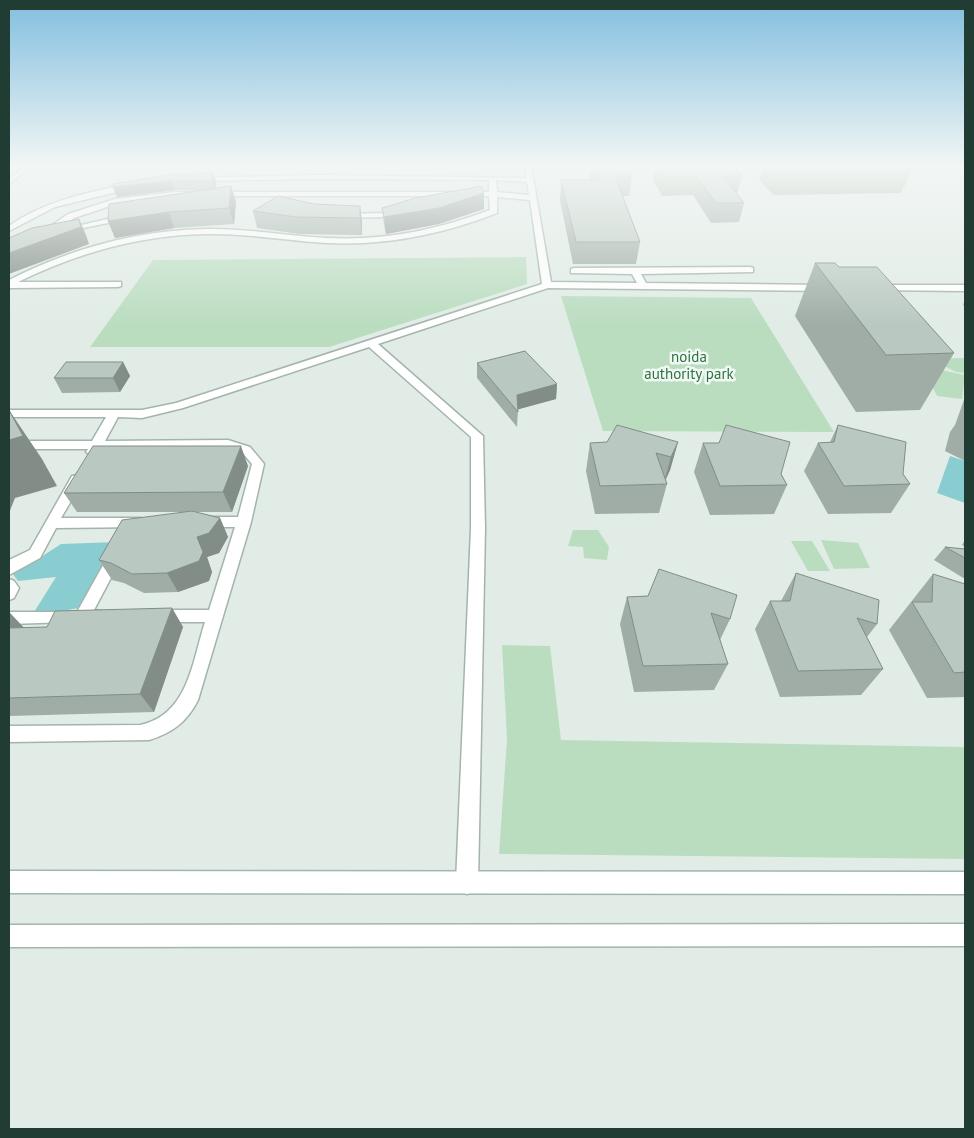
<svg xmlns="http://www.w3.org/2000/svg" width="974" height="1138" font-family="'PT Sans',sans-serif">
	<rect width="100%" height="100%" fill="#e1ece6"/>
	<!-- green -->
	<path fill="#baddc0" d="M526 257 527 284 329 347H90L153 260Z
		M561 296 751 298 834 432 603 431Z
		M965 358V373L956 372 931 359Z
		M922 366 965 375 962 399 937 396Z
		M573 530H598L609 547 607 560 584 558 583 547 568 546Z
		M821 540 858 543 870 568 834 569Z
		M791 541H812L830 571H808Z
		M502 645 550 646 561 740 965 747V859L499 854 507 739Z"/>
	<!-- water -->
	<path fill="#89cdd1" d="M950 456 965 461V503L937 493Z
		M116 542 89 606 31 617 56 577 18 581 9 569 41 557 61 544Z"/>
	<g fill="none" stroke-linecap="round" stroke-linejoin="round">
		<!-- street casing -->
		<g stroke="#a4b4ac" stroke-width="3">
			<path id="street" d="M525 166H531L551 282 637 283 632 274 571 273V269L574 268 750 267 753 268V272L641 274 646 283 827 285 832 288 827 291 548 288 378 344 483 436 485 528 478 883 475 891 467 894 459 891 456 883 471 528V437L369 347 183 408 142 418 118 417 105 441 228 440 250 447 264 464 251 522 198 700C187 722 172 733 149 740L9 742V726L140 725C188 715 192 663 205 622H157L151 621 149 616 151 611 157 610H209L235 527H203L196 522 203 517H238L252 464 242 452 228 448H100L96 455 92 456 86 452 88 449H9V441H92L106 417H9V410H142L176 403 542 284 530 200 497 197V213C443 234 385 246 327 243 287 241 247 233 207 234 140 235 77 253 18 282H121V286L118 287 10 288 9 280C70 249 137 230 206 229 246 228 286 236 327 238 383 241 438 230 490 210L489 196H175L119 203 74 218 48 236 9 249V243L42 232 68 214 115 199 175 192H489V180L319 179 194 181 196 178 319 175 526 178ZM496 180 527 182 529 195 497 192Z
				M134 183 137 187 55 207 9 231V226C46 200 90 192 134 183Z
				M403 208 407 210 406 212 384 217 341 218 337 216 341 214 384 213Z
				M129 214 133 216 132 218 64 232 60 230Z
				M875 285H965V291L872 290V286Z
				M77 475 84 479 61 518H140L145 519 147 523 145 527 56 528 40 558 9 575V560L30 550 72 476Z
				M116 550 121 551 123 555 94 610 102 611 104 616 102 621 9 624V612H77L111 551Z
				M9 579 14 581 19 588 14 598 9 600Z"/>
		</g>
		<!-- secondary casing -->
		<g stroke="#9fb7ad" stroke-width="3">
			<path id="secondary" d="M25 166H32L9 184V179Z
				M9 871 965 872V894L9 893Z
				M965 924V946L9 947V925Z"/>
		</g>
		<!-- street -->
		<use href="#street" fill="#fff" fill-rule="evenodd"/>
		<!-- secondary -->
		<use href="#secondary" fill="#fff" fill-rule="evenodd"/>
	</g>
	<!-- wall -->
	<path fill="#9fada6" d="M591 166H627L632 176 629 196H622L640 242 636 264H573L560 200 561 180H589Z
		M655 166H733L742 176 737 194 744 203 739 222 711 223 693 195 662 196 653 180Z
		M763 166H905L912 171 901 193 773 195 759 179Z
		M213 173 216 182 215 188 231 186 236 202 234 224 174 228 115 238 108 221 204 190H175L117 197 113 187Z
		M484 193V209L439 224 386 234 384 225 382 208Z
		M360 206 362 223V235L300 234 257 228 253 211Z
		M815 263 839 267 954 353 920 410 856 412 795 316Z
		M965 299V306L963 305Z
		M123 362 130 376 120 392 62 393 54 378Z
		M477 363 557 384 556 399 518 409 517 427 477 378Z
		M965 397V461L945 451 950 432 955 425Z
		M838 425 903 474 910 484 891 513 828 514 804 471 818 443 830 442Z
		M678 442 670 470 665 480 667 484 659 513 595 514 586 471 590 443Z
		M703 443 781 474 787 485 774 514 710 515 694 472Z
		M248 466 232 512H194L220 518 228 537 219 553 207 557 212 572 209 581 178 592 144 593 124 583 112 580 99 560 188 512H77L64 493Z
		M965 540V547L962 545Z
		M945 547 965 549V579L934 560Z
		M659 569 730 619 720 640 728 664 714 690 634 692 620 624 627 597 648 596Z
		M796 573 877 624 867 637 883 669 861 695 780 697 755 629 770 601H781Z
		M933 574 965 584V697L927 698 889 630Z
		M172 608 183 627 154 712 9 716V612L24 628 47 627Z"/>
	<!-- shaded-wall -->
	<path fill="#828d87" d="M213 173 216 182 215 190 212 181Z
		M172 181 175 190 117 197 113 187Z
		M231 186 236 202 234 224 229 208Z
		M484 193V209L439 224 386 234 384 217Z
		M360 206 362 223V235L360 218Z
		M169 212 174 228 115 238 108 221Z
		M79 219 86 235 89 244 9 274V253Z
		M123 362 130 376 120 392 113 378Z
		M557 384 556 399 516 410 517 395Z
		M9 410 42 459 57 486 15 498 9 513Z
		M678 442 670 470 663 486 671 457Z
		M241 446 248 466 232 512 223 492Z
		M220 518 228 537 219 553 207 557 212 572 209 581 178 592 167 573 197 537Z
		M172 608 183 627 154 712 140 694Z
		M9 612 27 631 9 637Z"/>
	<!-- building -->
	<path fill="#b9c9c1" stroke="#828d87" d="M594 166H627L632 176H615L640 242H576L561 180H600Z
		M658 166H733L742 176H723L744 203H716L697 177H665Z
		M774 166H905L912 171 780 172Z
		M213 173 212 181H172L113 187V184L168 175Z
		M231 186 229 208 169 212 108 221 109 204Z
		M482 186 484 193 439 208 384 217 382 208 416 198Z
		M278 196 314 204 360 206V218L296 217 253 211Z
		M79 219 81 227 9 253V238L32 228Z
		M815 263H835L839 267H877L954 353 886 355Z
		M525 351 557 384 517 395 518 412 477 363Z
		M66 362H123L113 378H54Z
		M9 410 23 436 9 440Z
		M617 425 678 442 671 457 656 453 667 484 600 486 590 443 607 442Z
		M726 425 790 442 781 474 787 485 720 486 703 443H719Z
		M838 425 906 442 903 474 910 484 844 486 818 443 834 442Z
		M93 446H241L223 492 64 493Z
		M192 511 220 518 209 533 197 537 203 552 199 561 167 573 132 574 111 563 99 560 122 520Z
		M945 547 965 549V558Z
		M659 569 737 595 730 619 711 613 728 664 643 666 627 597 648 596Z
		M796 573 879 600 877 624 857 618 883 669 798 671 770 601H790Z
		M933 574 965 584V672L954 673 912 602H932Z
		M172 608 140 694 9 698V628L47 627 55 611Z"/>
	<!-- sky -->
	<linearGradient id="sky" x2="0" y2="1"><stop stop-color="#82bedf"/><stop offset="0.51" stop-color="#f2f6f4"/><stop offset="1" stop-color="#f2f6f4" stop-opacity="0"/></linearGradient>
	<rect width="974" height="325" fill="url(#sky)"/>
	<g text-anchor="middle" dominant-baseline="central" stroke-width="5" stroke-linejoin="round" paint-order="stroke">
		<!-- far-park labels -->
		<g font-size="15" fill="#2b7340" stroke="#f1f8f4">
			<text x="689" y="356">noida<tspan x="689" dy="17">authority park</tspan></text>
		</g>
	</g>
	<!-- border -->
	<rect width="974" height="1138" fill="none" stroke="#213c32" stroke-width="20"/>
</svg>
